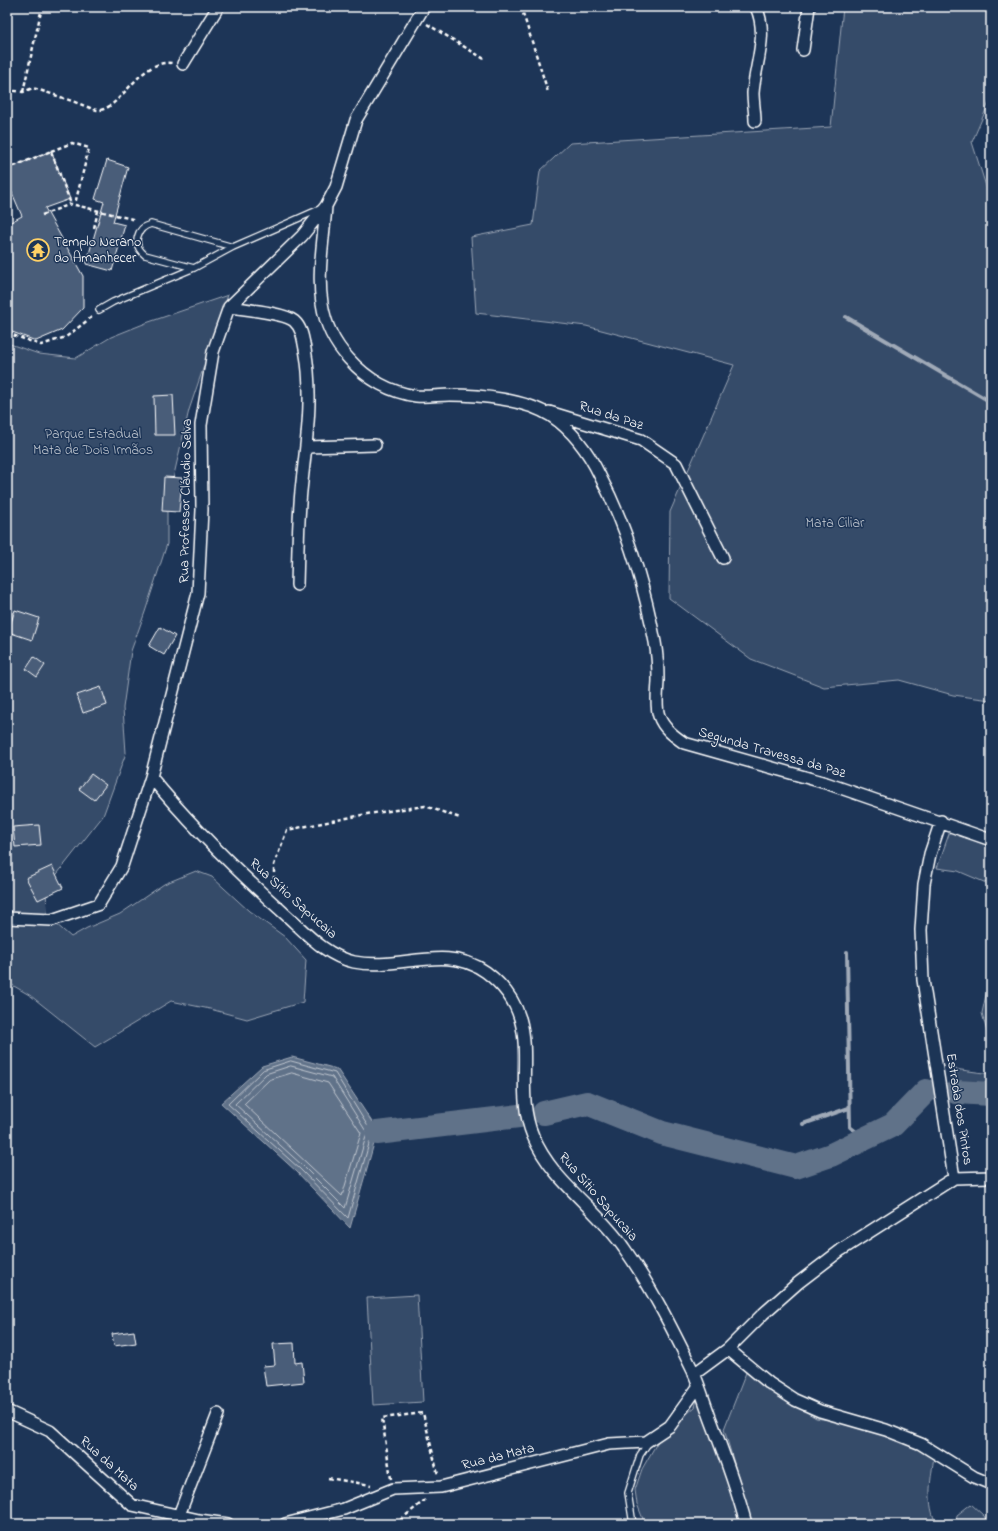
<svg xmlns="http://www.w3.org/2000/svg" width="998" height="1531" font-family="'Indie Flower',sans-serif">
	<rect width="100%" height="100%" fill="#1d3557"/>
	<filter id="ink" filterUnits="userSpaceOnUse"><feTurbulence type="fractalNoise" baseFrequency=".025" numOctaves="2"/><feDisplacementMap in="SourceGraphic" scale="8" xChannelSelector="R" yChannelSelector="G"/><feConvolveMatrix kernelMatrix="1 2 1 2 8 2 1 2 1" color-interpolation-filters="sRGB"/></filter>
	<g filter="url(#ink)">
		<!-- green -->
		<path fill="#364b69" stroke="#9aa5b4" d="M843 7H991V98L972 142 991 202V700L953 695 899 680 824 687 751 659 669 598 670 512 734 365 586 326 476 313 471 237 533 225 540 171 570 143 831 127Z
			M228 295 189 410 167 505V544L145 612 131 651 123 708 126 753 103 816 46 888 47 916 71 937 87 928 120 914 164 884 196 871 212 877 249 911 285 937 306 960 303 1002 247 1019 210 1009 171 1001 95 1047 31 996 7 982V343L39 354 76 358 111 337 146 323Z
			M950 831 991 847V885L958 871 937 868Z
			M991 980V1035L987 1032 982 1013 989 981Z
			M954 1069 991 1074V1097L954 1096 952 1085Z
			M417 1295 423 1402 373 1405 367 1298Z
			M747 1370 791 1402 816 1418 870 1427 934 1456C931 1479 926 1499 935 1521L947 1523 956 1522 957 1515 971 1504 984 1516 989 1524H752L724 1429Z
			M699 1393 742 1524H645L637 1504 635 1490 642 1469 661 1436 695 1407Z"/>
		<!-- water -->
		<path fill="#617289" stroke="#a0aab8" d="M292 1057 337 1069 372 1122 377 1133 350 1228 297 1172 221 1103 262 1066Z"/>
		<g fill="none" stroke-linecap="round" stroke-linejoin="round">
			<!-- shore -->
			<path stroke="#c0c7d0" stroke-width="1" d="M291 1061 335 1073 372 1133 348 1218 300 1169 228 1104 263 1070Z
				M291 1066 332 1077 367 1133 345 1208 303 1166 235 1104 266 1074Z
				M292 1073 328 1083 361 1133 342 1196 244 1104 269 1080Z"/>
			<!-- stream -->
			<path stroke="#a0aab8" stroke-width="4" d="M846 317 991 402
				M847 952 850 1127 864 1138
				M803 1124 849 1108"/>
			<!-- river -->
			<path stroke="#617289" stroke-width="24" d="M956 1092 991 1094
				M544 1113 587 1103 662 1133 796 1167 831 1155 893 1125 926 1091
				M377 1133 519 1116"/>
		</g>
		<!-- building -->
		<path fill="#4a5d79" stroke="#fff" d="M51 151 70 199 45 208 83 276V308L62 330 36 341 7 330V224L22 216 7 181V169Z
			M107 160 128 167 113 222 125 225 112 271 86 264 104 202 95 199Z
			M173 395 175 435H155L154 396Z
			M164 477 182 478 179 512 162 511Z
			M15 610 39 618 32 640 8 632Z
			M160 627 175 636 164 655 149 646Z
			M34 657 45 665 37 677 26 669Z
			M101 687 107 705 83 713 77 695Z
			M91 774 106 785 94 800 79 789Z
			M39 825 41 845 15 847 13 827Z
			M52 866 63 888 38 900 26 878Z
			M134 1331 136 1343 114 1346 112 1334Z
			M294 1343 295 1363 302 1362 304 1382 266 1386 263 1366 275 1365 273 1344Z"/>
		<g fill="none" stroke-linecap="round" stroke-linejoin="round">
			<!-- service casing -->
			<g stroke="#fff" stroke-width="8">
				<path id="service" d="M233 247 151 224C136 228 132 245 145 255L194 268 233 247 320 209
					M99 310 113 302 194 268
					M633 1524 628 1493 640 1455 649 1442"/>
			</g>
			<!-- minor casing -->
			<g stroke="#fff" stroke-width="14">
				<path id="minor" d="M803 50 809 7
					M183 64 218 7
					M755 121C755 112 753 102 753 93 755 64 769 35 756 7
					M326 206C324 238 317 272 322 303 325 324 335 344 349 359 367 379 389 392 416 396 427 397 439 395 450 395 480 395 525 399 551 416 572 430 589 453 600 476 627 527 644 585 655 642 657 653 658 667 658 679 658 690 655 705 659 716 663 728 674 736 684 743L826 783 991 840
					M229 307C243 309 285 313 294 321 302 328 303 339 305 349 314 397 306 443 301 491 298 522 298 554 297 585
					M549 412 641 440 676 464 723 558
					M307 447 375 445
					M151 777C192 827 238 872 286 915 306 933 326 956 354 962 398 971 446 943 486 972 550 1020 509 1079 533 1136 552 1182 597 1208 624 1248 651 1286 673 1330 693 1371 700 1387 705 1404 711 1420 724 1454 737 1489 746 1524
					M7 918 52 920 99 904 122 866 151 777 198 593 202 510 201 425 213 352 229 307 302 236 326 206 336 187 356 120 424 7
					M954 1178 991 1177
					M728 1349 769 1383 795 1400 820 1411 886 1430 921 1444 974 1477 991 1484
					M694 1374 728 1349 763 1314 798 1283 841 1250 954 1178 923 980 921 930 924 884 930 854 941 821
					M7 1411 50 1431 132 1505 199 1520 228 1524
					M179 1515 218 1414
					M285 1524 344 1509 393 1489 441 1487 609 1444 646 1442 670 1426 698 1387"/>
			</g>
			<!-- path -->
			<path stroke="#fff" stroke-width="2.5" stroke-dasharray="4 3" stroke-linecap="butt" d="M521 7 548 92
				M427 24 486 60
				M7 90 23 92 33 88C49 93 64 98 80 104 85 106 92 109 97 110 120 112 138 59 172 63
				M23 92 42 7
				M51 151 72 143 89 148 75 204
				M7 169 51 151 71 204
				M7 206 11 217
				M42 215 71 204 136 220
				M94 228 98 211
				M7 333 41 345 66 337 93 316
				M274 887V865L287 830 367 814 425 806 460 818
				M328 1478 371 1485
				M391 1479 382 1418 423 1413 438 1475
				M395 1524 425 1500"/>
			<!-- service -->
			<use href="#service" stroke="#1d3557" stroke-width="5.5"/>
			<!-- minor -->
			<use href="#minor" stroke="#1d3557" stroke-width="11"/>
		</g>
	</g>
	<!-- icons -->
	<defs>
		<g id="temple-ring" transform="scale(1.15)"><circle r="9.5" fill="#1d3557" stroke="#ffd166" stroke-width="1.5"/><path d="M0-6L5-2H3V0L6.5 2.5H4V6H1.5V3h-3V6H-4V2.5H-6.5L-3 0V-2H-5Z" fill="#ffd166"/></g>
	</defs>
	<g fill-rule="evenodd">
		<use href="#temple-ring" x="38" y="250"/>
	</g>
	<g text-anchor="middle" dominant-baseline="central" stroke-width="3" stroke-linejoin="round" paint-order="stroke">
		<!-- poi labels -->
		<g font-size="14" fill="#fff" stroke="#1d3557" text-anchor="start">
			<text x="54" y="242">Templo Nerano<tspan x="54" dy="16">do Amanhecer</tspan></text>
		</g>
		<!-- street labels -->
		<g font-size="14" fill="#fff" stroke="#1d3557">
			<text transform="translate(611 416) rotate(18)">Rua da Paz</text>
			<text transform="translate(186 501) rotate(-89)">Rua Professor Cláudio Selva</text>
			<text transform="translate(772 753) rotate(16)">Segunda Travessa da Paz</text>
			<text transform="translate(293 899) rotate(42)">Rua Sítio Sapucaia</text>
			<text transform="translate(959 1109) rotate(81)">Estrada dos Pintos</text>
			<text transform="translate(598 1197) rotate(49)">Rua Sítio Sapucaia</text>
			<text transform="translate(498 1457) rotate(-14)">Rua da Mata</text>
			<text transform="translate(109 1464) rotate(42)">Rua da Mata</text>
		</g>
		<!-- park labels -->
		<g font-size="14" fill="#b9c0ca" stroke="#1d3557">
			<text x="93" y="434">Parque Estadual<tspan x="93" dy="16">Mata de Dois Irmãos</tspan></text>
			<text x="835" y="523">Mata Ciliar</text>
		</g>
	</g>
	<!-- margin -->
	<rect width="998" height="1531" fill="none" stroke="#1d3557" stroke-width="24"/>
	<rect x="12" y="12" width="974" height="1507" fill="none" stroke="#fff" stroke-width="1.5" filter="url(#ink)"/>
</svg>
